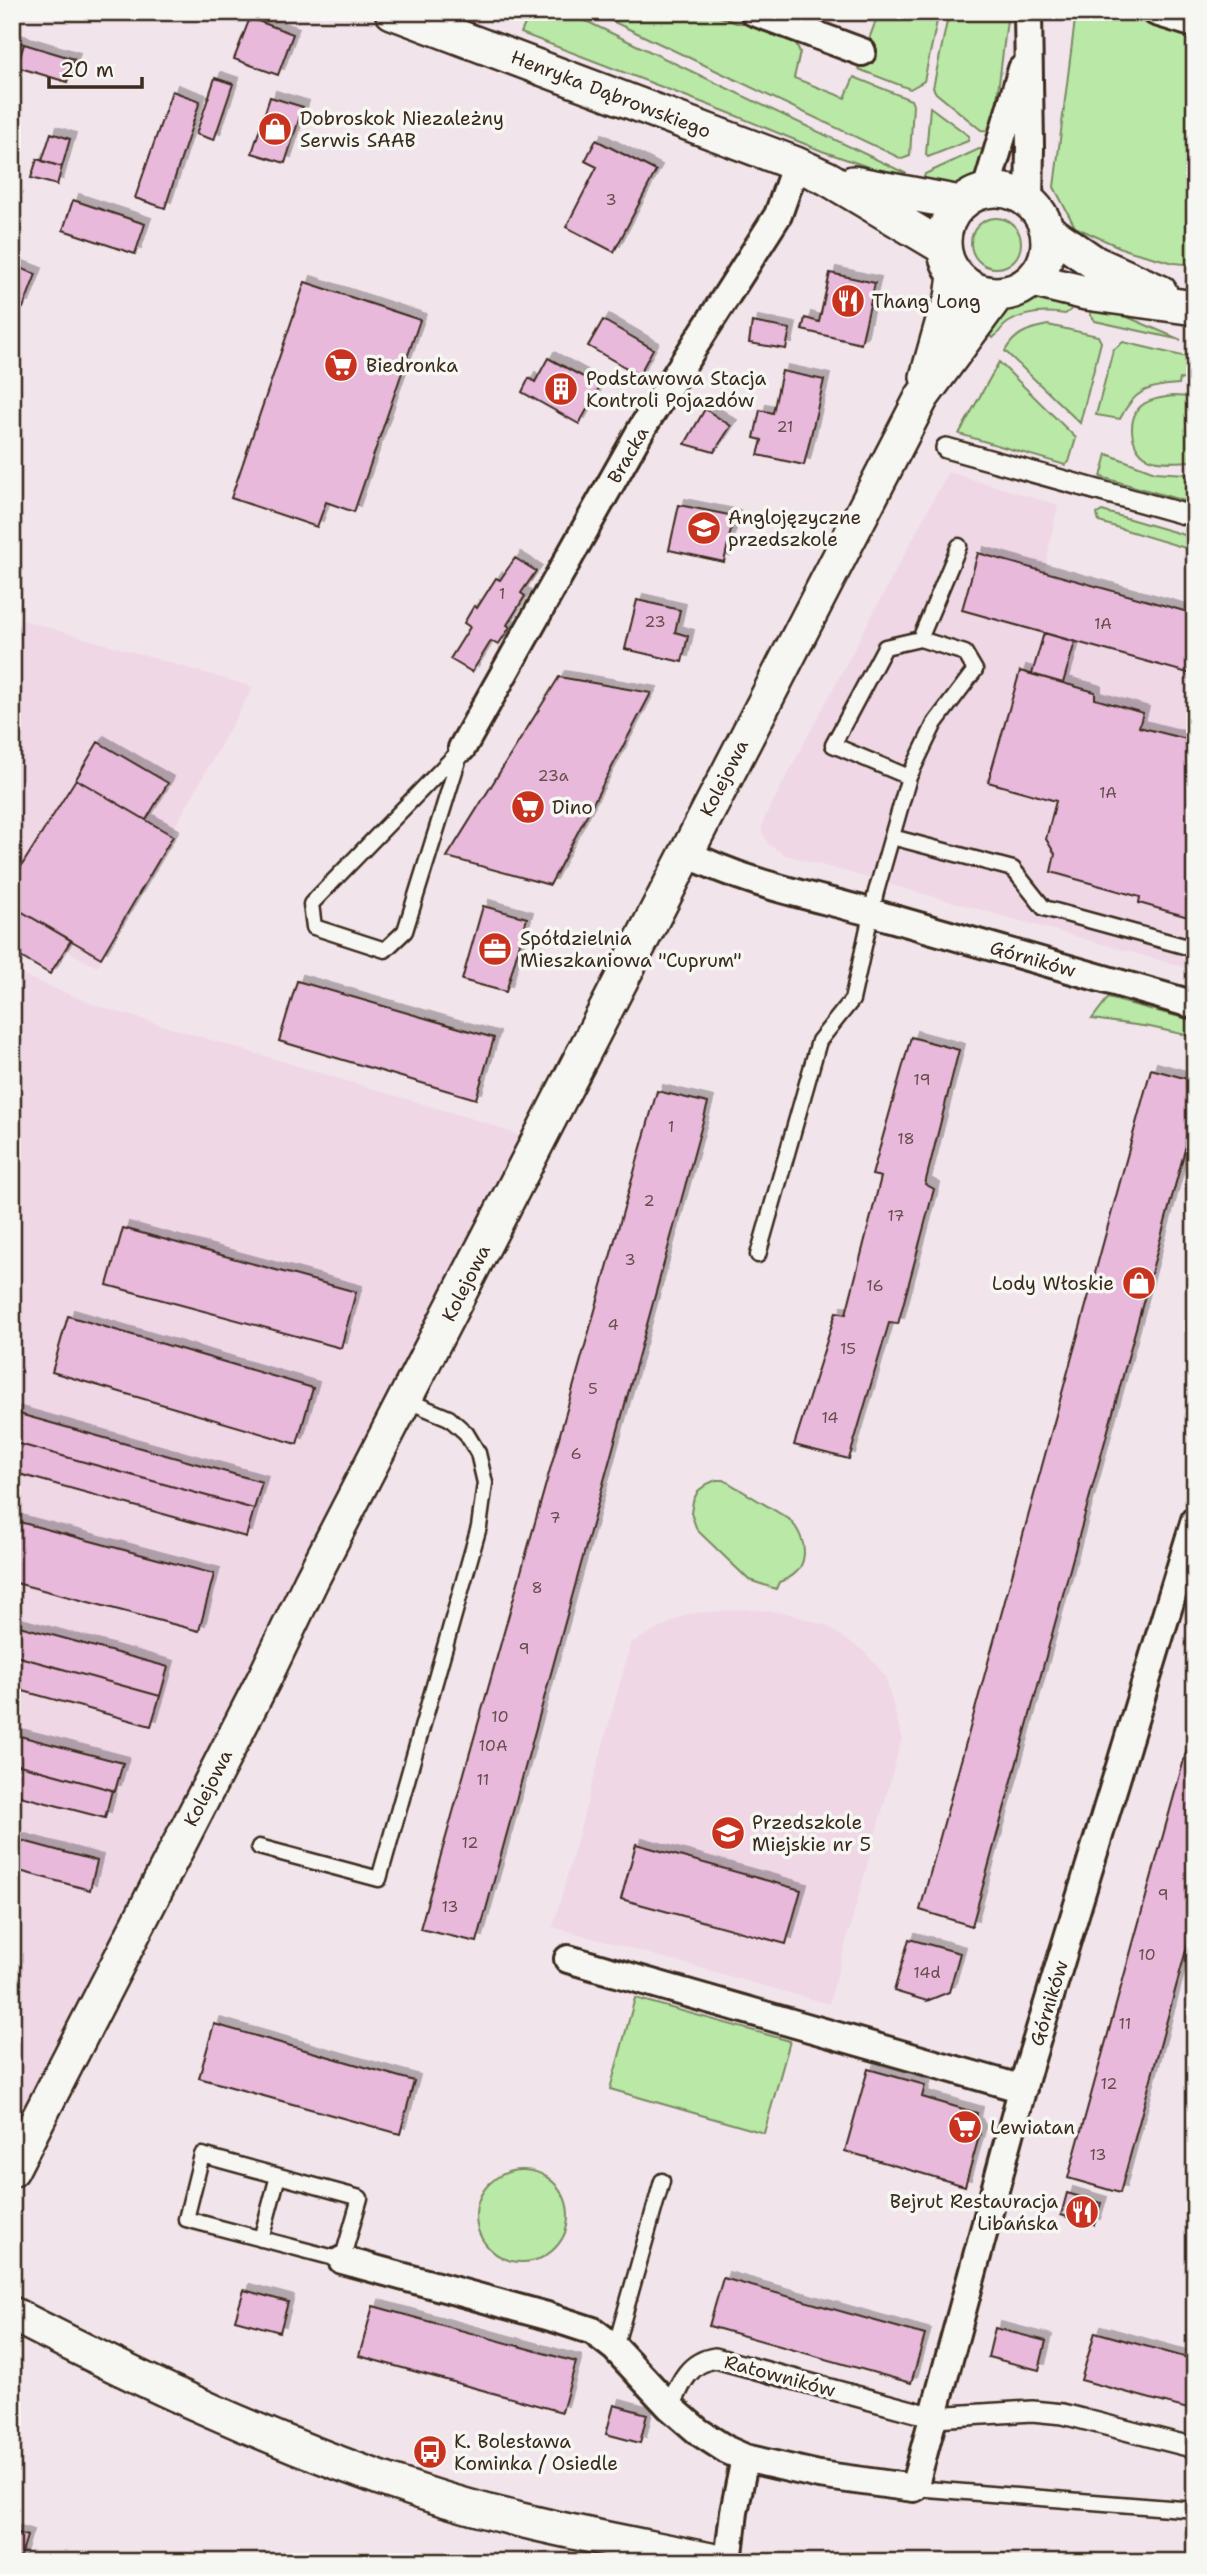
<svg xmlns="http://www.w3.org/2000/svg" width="1207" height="2574" font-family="'Shantell Sans',sans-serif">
	<defs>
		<filter id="shadow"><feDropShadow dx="6" dy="-6" stdDeviation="0" flood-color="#0004"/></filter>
	</defs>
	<rect width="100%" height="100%" fill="#f2e4eb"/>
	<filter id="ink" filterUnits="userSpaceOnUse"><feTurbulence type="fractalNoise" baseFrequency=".0143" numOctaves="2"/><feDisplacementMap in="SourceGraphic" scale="14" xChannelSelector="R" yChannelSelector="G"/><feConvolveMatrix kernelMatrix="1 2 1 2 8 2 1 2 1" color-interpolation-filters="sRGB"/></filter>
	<g filter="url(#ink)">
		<!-- built -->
		<path fill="#efd7e6" d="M948 472 1058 505 1044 572 1195 614V970L786 855 768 844 761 830 764 819Z
			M12 617 253 687 97 967 12 921Z
			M12 971 92 1004 489 1124 537 1143 12 2170Z
			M745 1609 787 1613 827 1626 865 1652 885 1676 902 1738 829 2004 553 1927 631 1643 687 1614Z"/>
		<!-- green -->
		<path fill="#b9e8a7" stroke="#7a8962" stroke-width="2" d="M530 12H553L588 22 905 173 903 179 822 151 727 112 521 33Z
			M593 12H708L736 23H758L795 41 800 52 794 78 845 98 854 77 911 100 913 105 910 156 902 159Z
			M879 12H939L924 81 910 89 858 69Z
			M949 12H1008L993 131 981 130 936 93 933 88Z
			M1076 12H1115L1195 36V265L1174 263 1126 250 1075 227 1054 187Z
			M930 107 969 136 968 141 928 157 926 154Z
			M979 149 991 150C971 193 968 193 922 184L925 174Z
			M971 243a25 25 0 1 1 50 0a25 25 0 1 1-50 0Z
			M1035 296 1074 301 1071 310 1065 314C1046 311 1026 312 1009 322 1002 326 999 333 993 338L981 332 1007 306Z
			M1092 307 1111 310 1181 340 1095 321 1090 315Z
			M1048 325 1098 336 1101 342 1080 423 1005 351C1015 333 1028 329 1048 325Z
			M1123 342 1195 359V381L1180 379 1179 384C1148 386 1134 390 1120 419L1096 415 1113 350Z
			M999 362 1076 438 1069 462 1065 465 959 434Z
			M1172 396 1195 397V461C1181 461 1163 464 1150 459 1131 452 1126 421 1140 407 1148 399 1162 398 1172 396Z
			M1107 454 1155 472 1186 474V478H1195V504L1101 477Z
			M1102 511 1195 538V551L1099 522 1097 514Z
			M1108 998 1195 1021V1037L1150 1027 1092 1019Z
			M716 1480H724L789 1519C809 1540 812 1572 779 1582L776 1589 749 1580 697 1530 691 1513 693 1501 698 1491 707 1484Z
			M635 1998 790 2041 764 2133 610 2089Z
			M476 2216a46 46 0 1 1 92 0a46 46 0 1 1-92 0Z"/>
		<!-- building -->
		<path fill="#e8b9da" stroke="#3b2a1e" stroke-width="2" filter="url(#shadow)" d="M250 18 293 34 278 75 234 59Z
			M12 40 24 44 14 75 12 74Z
			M24 44 74 59 67 82 17 67Z
			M215 78 233 84 214 140 196 134Z
			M172 91 200 101 165 208 135 198Z
			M270 97 303 107 285 163 252 153Z
			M51 133 70 139 62 167 42 161Z
			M596 140 656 171 614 252 566 227 597 167 585 161Z
			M37 159 62 167 57 185 31 178Z
			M73 200 145 224 135 254 63 230Z
			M12 265 36 274 23 308 12 304Z
			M830 273 875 283 861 344 802 330 805 318 819 322Z
			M305 282 420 320 354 512 326 502 317 527 231 498Z
			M603 320 653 349 639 375 588 346Z
			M752 322 790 329 786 349 749 343Z
			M548 358 600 386 579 424 522 392 529 378 535 382Z
			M782 371 824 380 804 465 758 455 762 440 754 438 760 410 773 413Z
			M705 409 731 426 714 452 685 444Z
			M679 505 734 516 724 562 669 550Z
			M978 553 1195 614V675L962 610Z
			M515 558 536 571 521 593 525 596 507 625 510 627 498 645 491 641 472 672 450 659 470 627 464 623 474 606 477 608 496 578 500 580Z
			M637 600 680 610 675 632 688 636 682 662 625 649Z
			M1044 633 1075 642 1063 683 1032 674Z
			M1020 671 1095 692V699L1143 713 1139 727 1186 739 1195 731V919L1139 903 1140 897 1051 872 1055 854 1046 839 1056 801 988 782Z
			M559 677 651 693 550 885 447 857Z
			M98 742 168 783 146 820 76 779Z
			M76 779 173 836 101 958 12 906V881Z
			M12 906 71 940 50 974 12 952Z
			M483 906 527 918 506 992 462 980Z
			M297 981 494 1038 476 1099 279 1041Z
			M911 1037 959 1050 925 1184 934 1189 898 1324 889 1323 849 1459 794 1445 836 1312 846 1314 881 1177 872 1175Z
			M1151 1069 1195 1081V1113L972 1926 920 1910Z
			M657 1091 708 1103 477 1942 420 1929Z
			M123 1228 356 1292 341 1348 107 1285Z
			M68 1316 313 1388 297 1444 52 1372Z
			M12 1412 262 1482 254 1509 12 1442Z
			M12 1442 254 1509 246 1537 12 1472Z
			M12 1520 214 1574 199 1631 12 1582Z
			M12 1624 168 1667 160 1696 12 1655Z
			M12 1655 160 1696 151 1726 12 1688Z
			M1195 1720V1917L1120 2193 1068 2178Z
			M12 1734 123 1763 115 1791 12 1763Z
			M12 1763 112 1790 105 1818 12 1794Z
			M12 1838 97 1861 90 1890 12 1869Z
			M636 1844 801 1890 786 1944 621 1899Z
			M909 1939 960 1953 949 1992 927 2001 894 1991Z
			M214 2024 414 2081 400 2134 199 2078Z
			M868 2069 925 2085 922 2097 977 2113 975 2123 980 2133 965 2186 845 2151Z
			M1067 2193 1101 2203 1094 2225 1061 2215Z
			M723 2278 925 2335 911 2383 709 2326Z
			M244 2290 288 2302 280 2332 235 2320Z
			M373 2306 576 2362 562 2412 359 2356Z
			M995 2328 1046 2341 1039 2370 988 2357Z
			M1095 2332 1195 2360V2411L1081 2380Z
			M614 2405 647 2414 640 2443 606 2434Z
			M12 2531 27 2536 19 2562H12Z"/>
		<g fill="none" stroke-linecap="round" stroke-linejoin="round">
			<!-- service casing -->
			<g stroke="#3b2a1e" stroke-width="19">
				<path id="service" d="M462 748 405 931 385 950 314 927 311 904Z
					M909 777 833 745 885 647 920 639 959 546
					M892 837 1013 869 1044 908 1195 949
					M758 1255 819 1041 852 1000 876 892 909 777 935 723 975 670 965 653 920 639
					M259 1847 379 1879 479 1527 485 1483 478 1453 466 1433 449 1418 406 1400
					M202 2155 360 2198 342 2260 186 2219Z
					M261 2239 278 2176
					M615 2348 662 2181
					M914 2488 1195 2510"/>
			</g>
			<!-- pedestrian casing -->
			<g stroke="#3b2a1e" stroke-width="24">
				<path id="pedestrian" d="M946 448 1195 517
					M670 2407C680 2384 688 2362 715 2358L934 2417 1032 2411 1063 2414 1195 2448"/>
			</g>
			<!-- minor casing -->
			<g stroke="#3b2a1e" stroke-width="32">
				<path id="minor" d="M754 12 862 52
					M1028 12 1030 147 1029 201
					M1156 12 1195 24
					M986 190 1022 69
					M462 748 642 428 778 215 796 164
					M686 853C747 884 808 895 873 913 980 943 1087 975 1195 1005
					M568 1959 1023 2089
					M342 2260 547 2316 593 2331 615 2348 670 2407 699 2432 727 2450 745 2458 819 2475 914 2488 1027 2072 1195 1520
					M728 2562 734 2512 745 2458"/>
			</g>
			<!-- tertiary casing -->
			<g stroke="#3b2a1e" stroke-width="38">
				<path id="tertiary" d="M392 12 796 164 827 178 943 247
					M853 183 960 203
					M944 242a52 52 0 1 1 104 0a52 52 0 1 1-104 0Z
					M1047 230 1095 263 1160 292
					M1032 280 1086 293 1195 308
					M927 377 942 324 952 298 955 275
					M12 2170 265 1677 311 1581 922 397 997 295
					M12 2314C144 2382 280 2446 421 2492 518 2524 620 2541 720 2562"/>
			</g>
			<!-- service -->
			<use href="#service" stroke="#f6f6f2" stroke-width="14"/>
			<!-- pedestrian -->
			<use href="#pedestrian" stroke="#f6f6f2" stroke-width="19"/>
			<!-- minor -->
			<use href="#minor" stroke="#f6f6f2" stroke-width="26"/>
			<!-- tertiary -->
			<use href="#tertiary" stroke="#f6f6f2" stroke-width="33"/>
		</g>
	</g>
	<!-- icons -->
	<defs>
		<g id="shop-disc" transform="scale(1.75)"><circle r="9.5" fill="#c8321e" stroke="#f6f6f2"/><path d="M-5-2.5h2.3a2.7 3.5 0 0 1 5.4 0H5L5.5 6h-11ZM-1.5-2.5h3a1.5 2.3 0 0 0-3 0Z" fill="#fff"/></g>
		<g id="restaurant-disc" transform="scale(1.75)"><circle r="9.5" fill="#c8321e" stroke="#f6f6f2"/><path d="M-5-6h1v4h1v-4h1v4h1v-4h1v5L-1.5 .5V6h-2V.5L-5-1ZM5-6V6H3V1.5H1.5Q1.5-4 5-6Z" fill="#fff"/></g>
		<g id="supermarket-disc" transform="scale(1.75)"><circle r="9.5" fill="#c8321e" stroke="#f6f6f2"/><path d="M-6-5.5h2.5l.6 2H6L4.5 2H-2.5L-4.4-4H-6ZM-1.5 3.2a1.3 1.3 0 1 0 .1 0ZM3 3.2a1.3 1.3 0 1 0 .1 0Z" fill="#fff"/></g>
		<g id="building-disc" transform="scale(1.75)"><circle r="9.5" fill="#c8321e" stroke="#f6f6f2"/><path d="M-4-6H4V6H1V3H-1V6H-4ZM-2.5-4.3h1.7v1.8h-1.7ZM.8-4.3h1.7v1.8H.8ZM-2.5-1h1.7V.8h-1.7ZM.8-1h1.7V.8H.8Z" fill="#fff"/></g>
		<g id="school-disc" transform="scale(1.75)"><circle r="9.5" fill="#c8321e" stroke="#f6f6f2"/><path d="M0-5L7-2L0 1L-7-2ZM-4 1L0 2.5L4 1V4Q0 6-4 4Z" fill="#fff"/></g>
		<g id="office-disc" transform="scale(1.75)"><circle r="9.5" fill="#c8321e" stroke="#f6f6f2"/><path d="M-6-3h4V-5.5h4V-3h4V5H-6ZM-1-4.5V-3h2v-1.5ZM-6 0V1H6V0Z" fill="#fff"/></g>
		<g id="bus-disc" transform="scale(1.75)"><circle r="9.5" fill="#c8321e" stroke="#f6f6f2"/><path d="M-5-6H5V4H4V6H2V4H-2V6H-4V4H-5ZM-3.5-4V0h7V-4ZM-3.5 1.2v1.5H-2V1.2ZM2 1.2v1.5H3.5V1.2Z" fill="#fff"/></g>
	</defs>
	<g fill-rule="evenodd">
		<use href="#shop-disc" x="275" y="129"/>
		<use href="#restaurant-disc" x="848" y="301"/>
		<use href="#supermarket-disc" x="341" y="365"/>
		<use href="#building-disc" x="561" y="389"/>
		<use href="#school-disc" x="704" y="528"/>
		<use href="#supermarket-disc" x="528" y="807"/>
		<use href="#office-disc" x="495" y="949"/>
		<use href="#shop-disc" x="1139" y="1283"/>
		<use href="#school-disc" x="728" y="1833"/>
		<use href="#supermarket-disc" x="965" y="2127"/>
		<use href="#restaurant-disc" x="1082" y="2212"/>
		<use href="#bus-disc" x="430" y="2452"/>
	</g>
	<g text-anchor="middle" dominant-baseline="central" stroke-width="7" stroke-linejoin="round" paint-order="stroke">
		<!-- number labels -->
		<g font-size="16" fill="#664e4d">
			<text x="611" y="199">3</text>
			<text x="785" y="426">21</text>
			<text x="502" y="593">1</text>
			<text x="655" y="621">23</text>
			<text x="1103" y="623">1A</text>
			<text x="553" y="775">23a</text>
			<text x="1108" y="792">1A</text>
			<text x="922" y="1079">19</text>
			<text x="671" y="1126">1</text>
			<text x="906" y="1138">18</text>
			<text x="649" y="1200">2</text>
			<text x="896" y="1215">17</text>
			<text x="630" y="1259">3</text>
			<text x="875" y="1285">16</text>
			<text x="613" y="1324">4</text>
			<text x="848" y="1348">15</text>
			<text x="593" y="1388">5</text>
			<text x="830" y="1417">14</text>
			<text x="576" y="1453">6</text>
			<text x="555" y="1517">7</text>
			<text x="537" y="1587">8</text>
			<text x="524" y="1648">9</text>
			<text x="500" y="1716">10</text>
			<text x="493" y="1745">10A</text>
			<text x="483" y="1779">11</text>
			<text x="470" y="1842">12</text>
			<text x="1163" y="1894">9</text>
			<text x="450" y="1906">13</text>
			<text x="1147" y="1954">10</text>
			<text x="927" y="1972">14d</text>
			<text x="1125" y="2023">11</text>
			<text x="1109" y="2083">12</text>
			<text x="1098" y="2154">13</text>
		</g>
		<!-- street labels -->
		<g font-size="19" fill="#3b2a1e" stroke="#f6f6f2">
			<text transform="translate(611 94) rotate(21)">Henryka Dąbrowskiego</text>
			<text transform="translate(628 455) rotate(-60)">Bracka</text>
			<text transform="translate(724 778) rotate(-63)">Kolejowa</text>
			<text transform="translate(1033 959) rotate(16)">Górników</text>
			<text transform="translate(466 1283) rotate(-63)">Kolejowa</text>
			<text transform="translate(208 1788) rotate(-63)">Kolejowa</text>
			<text transform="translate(1049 2003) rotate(-73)">Górników</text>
			<text transform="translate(780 2376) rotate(15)">Ratowników</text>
		</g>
		<!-- poi labels -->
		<g font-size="19" fill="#3b2a1e" stroke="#f6f6f2" text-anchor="start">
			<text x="300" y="118">Dobroskok Niezależny<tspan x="300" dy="22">Serwis SAAB</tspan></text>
			<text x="872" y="301">Thang Long</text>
			<text x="366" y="365">Biedronka</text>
			<text x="586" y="378">Podstawowa Stacja<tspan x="586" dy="22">Kontroli Pojazdów</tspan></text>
			<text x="728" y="517">Anglojęzyczne<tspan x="728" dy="22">przedszkole</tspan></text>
			<text x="552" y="807">Dino</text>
			<text x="520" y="938">Spółdzielnia<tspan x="520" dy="22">Mieszkaniowa "Cuprum"</tspan></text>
			<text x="1114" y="1283" text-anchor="end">Lody Włoskie</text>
			<text x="752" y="1822">Przedszkole<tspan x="752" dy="22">Miejskie nr 5</tspan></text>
			<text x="990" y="2127">Lewiatan</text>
			<text x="1058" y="2201" text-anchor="end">Bejrut Restauracja<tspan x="1058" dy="22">Libańska</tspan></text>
			<text x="454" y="2441">K. Bolesława<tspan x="454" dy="22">Kominka / Osiedle</tspan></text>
		</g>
	</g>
	<!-- margin -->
	<rect width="1207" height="2574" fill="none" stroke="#f6f6f2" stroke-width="42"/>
	<rect x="21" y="21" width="1165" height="2532" fill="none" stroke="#3b2a1e" stroke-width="2.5" filter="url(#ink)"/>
	<!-- scale -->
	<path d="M49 77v10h93v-10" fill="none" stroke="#3b2a1e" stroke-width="3.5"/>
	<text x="60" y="77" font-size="21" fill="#3b2a1e" stroke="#f6f6f2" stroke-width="5" paint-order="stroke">20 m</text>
</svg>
